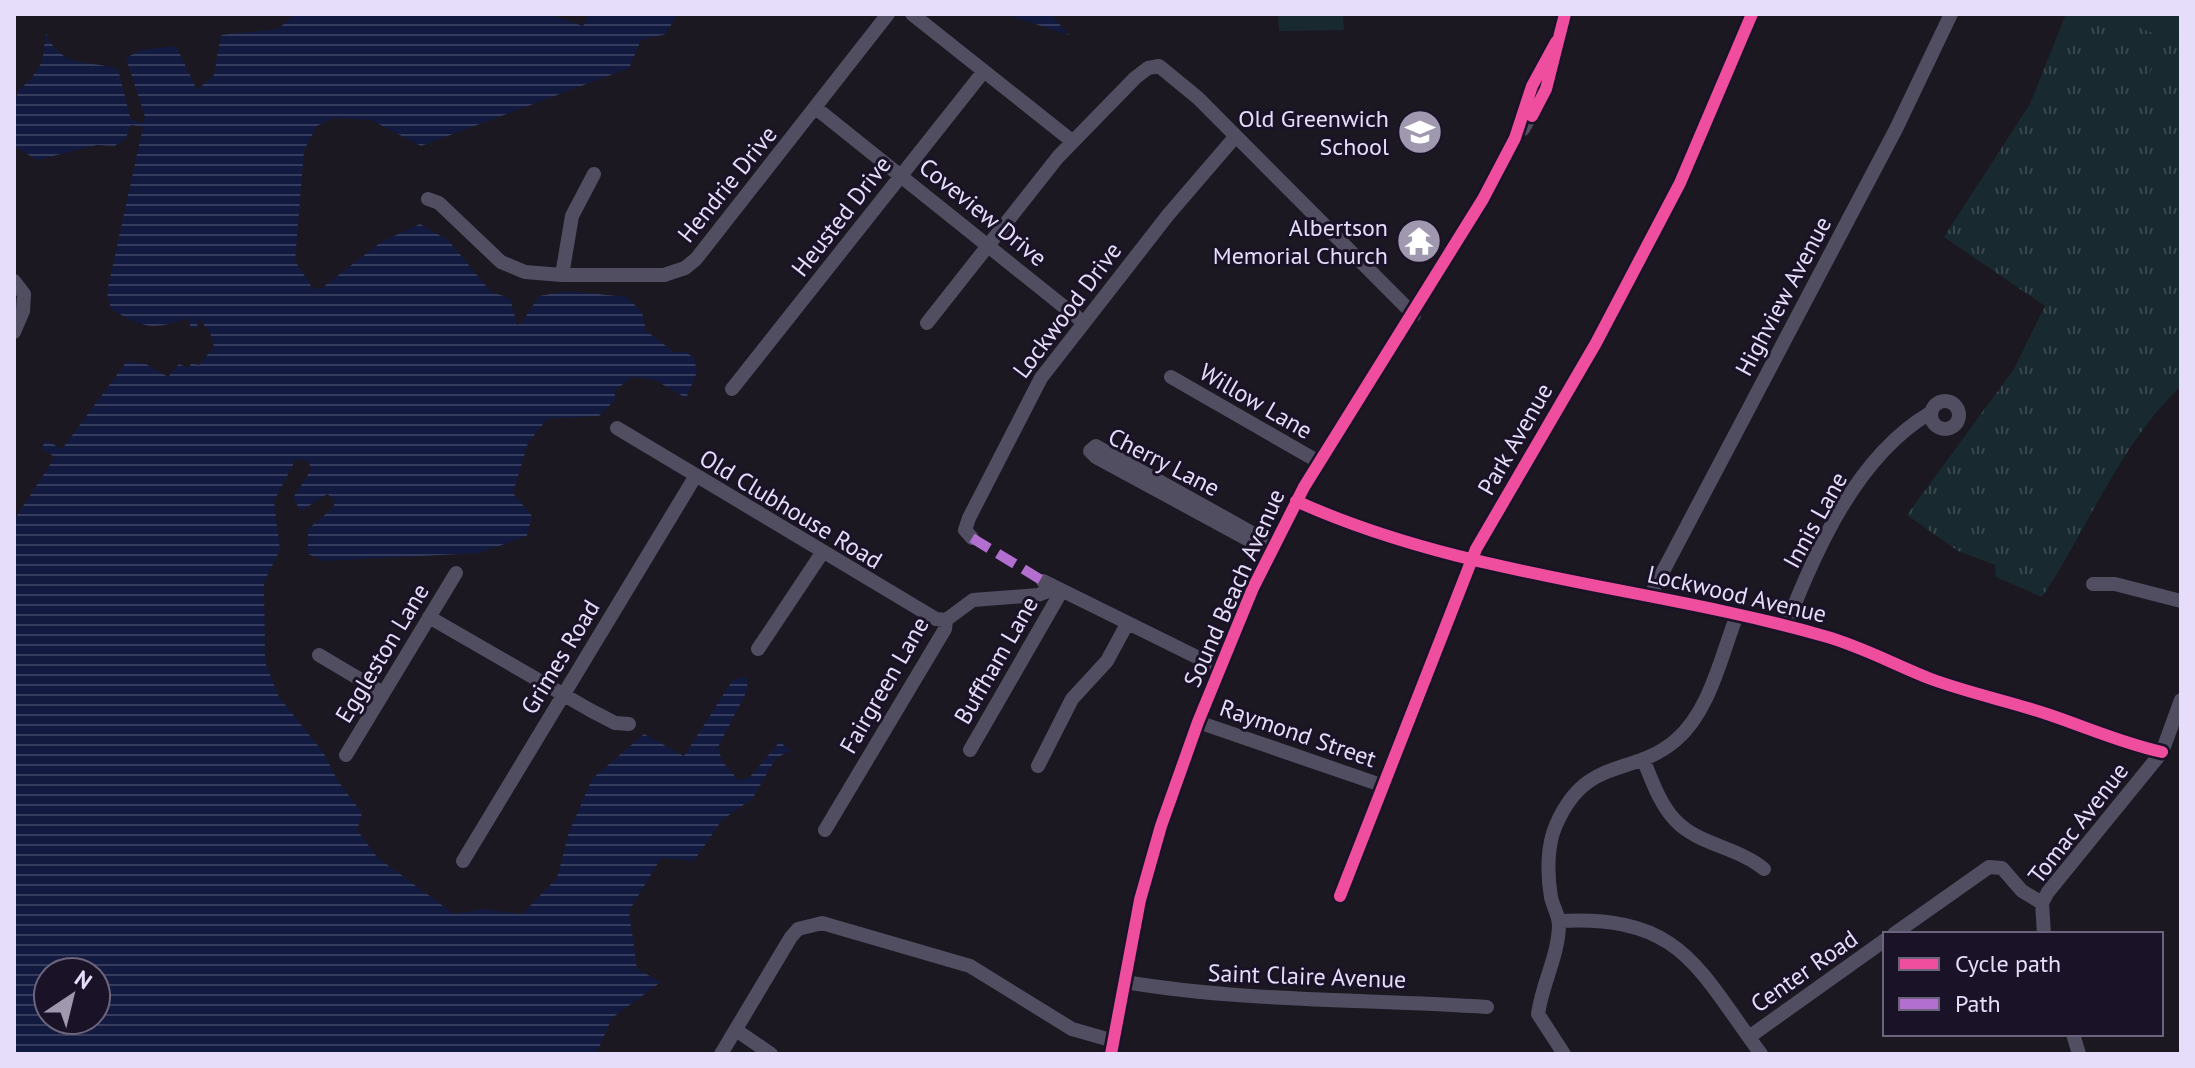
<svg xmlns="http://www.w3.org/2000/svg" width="2195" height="1068" font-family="'PT Sans',sans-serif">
	<defs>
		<pattern id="grass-tufts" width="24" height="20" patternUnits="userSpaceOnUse" patternTransform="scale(2)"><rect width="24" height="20" fill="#182a2f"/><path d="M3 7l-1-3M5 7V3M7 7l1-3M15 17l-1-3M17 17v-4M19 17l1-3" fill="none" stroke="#3a484e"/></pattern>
		<pattern id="water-rules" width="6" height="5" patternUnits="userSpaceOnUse" patternTransform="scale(2)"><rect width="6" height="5" fill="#121a3f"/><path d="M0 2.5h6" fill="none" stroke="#343b5c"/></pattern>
	</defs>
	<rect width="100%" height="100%" fill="#1b1822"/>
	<!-- grass -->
	<path fill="url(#grass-tufts)" d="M2066 14H2181V386C2119 445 2089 527 2042 597L1996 577 1995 565 1958 551 1907 515 2014 369 2045 306 1944 237 2030 104Z"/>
	<!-- green -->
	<path fill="#182a2f" d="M1278 14H1343L1344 30 1279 31Z
		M2146 14H2163L2155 34 2140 28Z
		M2170 14H2181L2176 42 2161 36Z
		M2156 58 2171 64 2158 97 2143 90Z"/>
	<!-- water -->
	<path fill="url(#water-rules)" fill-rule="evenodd" d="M295 14H548L583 26 589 14H677L666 34 641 40 629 68 421 146 371 120 334 118 317 126 304 150 295 261 313 289 322 288 381 242 420 224 448 240 491 292 510 298 517 325 523 321 539 296 568 291 627 297 642 312 646 331 674 352H686L694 358 697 372 686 398 655 380 633 377 615 390V400L599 416 547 419 528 443 513 493 532 516 527 536 479 553 324 561 308 554V529L334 507V499L327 494 301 511 293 498 312 468 307 461 296 459 274 501 280 550 264 582 265 662 279 697 323 752 338 781 362 813 357 830 377 857 454 914 483 909 522 914 557 878 569 832 592 779 644 734 684 756 732 681 746 676 748 689 718 747 722 761 738 780 750 777 781 740 784 746 792 750 776 758 752 799 722 820 694 861 661 858 629 911 637 969 661 982 612 1018 596 1054H14V520L55 457 41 449 46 440 62 449 127 361 146 364 168 377 179 364 188 368 192 363 199 365 214 347 210 332 198 318 197 328H191L188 318C152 331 143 328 111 309L107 292 143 127 131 125 125 140 114 146 97 145 37 160 14 146V103L19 90 30 80 42 62 46 34C63 69 84 59 118 69L131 120 143 123 145 117 126 58 141 50 176 46 197 90 214 75 221 35 278 29ZM48 972H96V1020H48Z
		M1012 14 1052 16 1069 35 1014 17Z"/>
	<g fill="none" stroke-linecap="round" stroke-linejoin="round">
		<!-- minor -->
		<path stroke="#524e62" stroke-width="14" d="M912 14 1072 141
			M817 109 1083 322
			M1523 129 1546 89 1565 14
			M428 199 439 203 501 262 525 272 562 275H664L685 268 696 259 888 14
			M562 275 572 216 594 174
			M14 281 24 294 23 311 14 332
			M927 323 1058 157 1135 78 1148 68 1159 66 1198 98 1414 315
			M1171 377 1319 462
			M732 389 984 71
			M1931 415a14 14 0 1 1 28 0a14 14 0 1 1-28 0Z
			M617 428 936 619 946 620
			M1096 446 1263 539 1271 547 1260 546 1096 457 1090 451Z
			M1296 501C1464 577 1649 586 1824 636 1861 646 1895 665 1931 679 1969 693 2008 701 2047 714 2086 727 2121 743 2162 752
			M972 538 965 530 969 518 1041 378 1168 215 1235 137
			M1043 581 1219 668
			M2093 584H2115L2181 601
			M1650 596 1896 129 1951 14
			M429 617 590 710 615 723 629 724
			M1786 626C1816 549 1857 456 1930 413
			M758 649 822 553
			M319 655 383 693
			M1198 722 1384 786
			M970 750 1061 592
			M346 755 456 573
			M1643 759C1652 780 1659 803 1675 820 1698 845 1738 847 1764 869
			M1038 766 1072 699 1107 661 1127 624
			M825 830 945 629 946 620 973 600 1038 595 1053 589
			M463 861 695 477
			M1340 896 1476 549 1596 343 1680 183 1752 14
			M1559 921C1681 915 1696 966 1761 1054
			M1894 934 1989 867 2002 868 2022 891 2042 903
			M2044 934 2042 903 2048 892 2162 752 2181 700
			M1125 982C1245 1002 1366 999 1487 1007
			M736 1030 771 1054
			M2073 1034 2079 1054
			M1749 1037 1885 940
			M721 1054 791 937 798 929 822 923 970 966 1072 1029 1114 1041
			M1111 1054 1140 900 1161 826 1198 722 1253 588 1304 487 1483 199 1515 138 1532 86 1556 42
			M1564 1054 1538 1014C1542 984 1558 957 1559 926 1559 915 1553 907 1551 897 1547 874 1547 845 1556 825 1587 754 1632 778 1676 740 1710 711 1721 656 1737 615"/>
		<!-- quiet -->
		<path stroke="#b36fd0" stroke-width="10" stroke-dasharray="20 10" stroke-linecap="butt" d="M972 538 1043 581"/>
		<!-- cycleway casing -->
		<g stroke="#1a1327" stroke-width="17">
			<path id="cycleway" d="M1532 116 1546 89 1565 14
				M1296 501C1464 577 1649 586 1824 636 1861 646 1895 665 1931 679 1969 693 2008 701 2047 714 2086 727 2121 743 2162 752
				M1340 896 1476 549 1596 343 1680 183 1752 14
				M1111 1054 1140 900 1161 826 1198 722 1253 588 1304 487 1483 199 1515 138 1532 86 1556 42"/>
		</g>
		<!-- cycleway -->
		<use href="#cycleway" stroke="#ef4d9e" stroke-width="12"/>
	</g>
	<!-- icons -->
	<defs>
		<g id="school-disc" transform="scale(2.3)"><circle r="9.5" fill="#9f98af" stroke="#1a1327"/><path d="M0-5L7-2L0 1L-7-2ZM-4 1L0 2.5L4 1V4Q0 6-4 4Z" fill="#fff"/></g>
		<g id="temple-disc" transform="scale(2.3)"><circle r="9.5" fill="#9f98af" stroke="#1a1327"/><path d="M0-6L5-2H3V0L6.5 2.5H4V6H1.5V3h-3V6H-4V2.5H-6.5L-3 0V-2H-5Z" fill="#fff"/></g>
	</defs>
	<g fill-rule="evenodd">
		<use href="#school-disc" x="1420" y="132"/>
		<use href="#temple-disc" x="1419" y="241"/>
	</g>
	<g text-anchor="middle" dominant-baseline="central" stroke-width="6" stroke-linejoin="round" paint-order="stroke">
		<!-- poi labels -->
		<g font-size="24" fill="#e6ddfb" stroke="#1a1327" text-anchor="end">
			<text x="1389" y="118">Old Greenwich<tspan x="1389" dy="28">School</tspan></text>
			<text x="1388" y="227">Albertson<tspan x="1388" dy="28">Memorial Church</tspan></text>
		</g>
		<!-- street labels -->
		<g font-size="24" fill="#e6ddfb" stroke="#1a1327">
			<text transform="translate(727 184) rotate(-51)">Hendrie Drive</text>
			<text transform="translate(983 212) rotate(39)">Coveview Drive</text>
			<text transform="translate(841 216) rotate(-52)">Heusted Drive</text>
			<text transform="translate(1783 296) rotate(-62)">Highview Avenue</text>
			<text transform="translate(1067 310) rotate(-53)">Lockwood Drive</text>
			<text transform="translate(1256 401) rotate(30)">Willow Lane</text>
			<text transform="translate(1515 439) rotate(-60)">Park Avenue</text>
			<text transform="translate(1164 462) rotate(27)">Cherry Lane</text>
			<text transform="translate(791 509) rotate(31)">Old Clubhouse Road</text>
			<text transform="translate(1815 520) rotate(-61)">Innis Lane</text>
			<text transform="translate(1234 588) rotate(-66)">Sound Beach Avenue</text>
			<text transform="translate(1737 594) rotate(13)">Lockwood Avenue</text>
			<text transform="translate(382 653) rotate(-59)">Eggleston Lane</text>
			<text transform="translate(560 657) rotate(-59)">Grimes Road</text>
			<text transform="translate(996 660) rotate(-60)">Buffham Lane</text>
			<text transform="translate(884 685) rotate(-60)">Fairgreen Lane</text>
			<text transform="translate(1298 733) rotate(19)">Raymond Street</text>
			<text transform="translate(2078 823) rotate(-52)">Tomac Avenue</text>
			<text transform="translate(1804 971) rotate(-35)">Center Road</text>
			<text transform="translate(1307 976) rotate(2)">Saint Claire Avenue</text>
		</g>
	</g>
	<!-- border -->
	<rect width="2195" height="1068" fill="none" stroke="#e6ddfb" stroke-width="32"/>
	<!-- legend -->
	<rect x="1883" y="932" width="280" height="104" fill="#1a1327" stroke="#6c647c" stroke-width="2"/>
	<rect x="1899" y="958" width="40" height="12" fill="#ef4d9e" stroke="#6c647c" stroke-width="2"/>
	<text x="1955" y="972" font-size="24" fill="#e6ddfb">Cycle path</text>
	<rect x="1899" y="998" width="40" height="12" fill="#b36fd0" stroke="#6c647c" stroke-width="2"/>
	<text x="1955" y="1012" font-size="24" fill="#e6ddfb">Path</text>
	<!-- north arrow -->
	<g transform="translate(72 996) rotate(35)"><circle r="38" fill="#1a1327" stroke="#6c647c" stroke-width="2"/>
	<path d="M0-6L14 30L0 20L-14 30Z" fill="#9f98af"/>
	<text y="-12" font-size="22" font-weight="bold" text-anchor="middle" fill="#e6ddfb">N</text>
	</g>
</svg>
